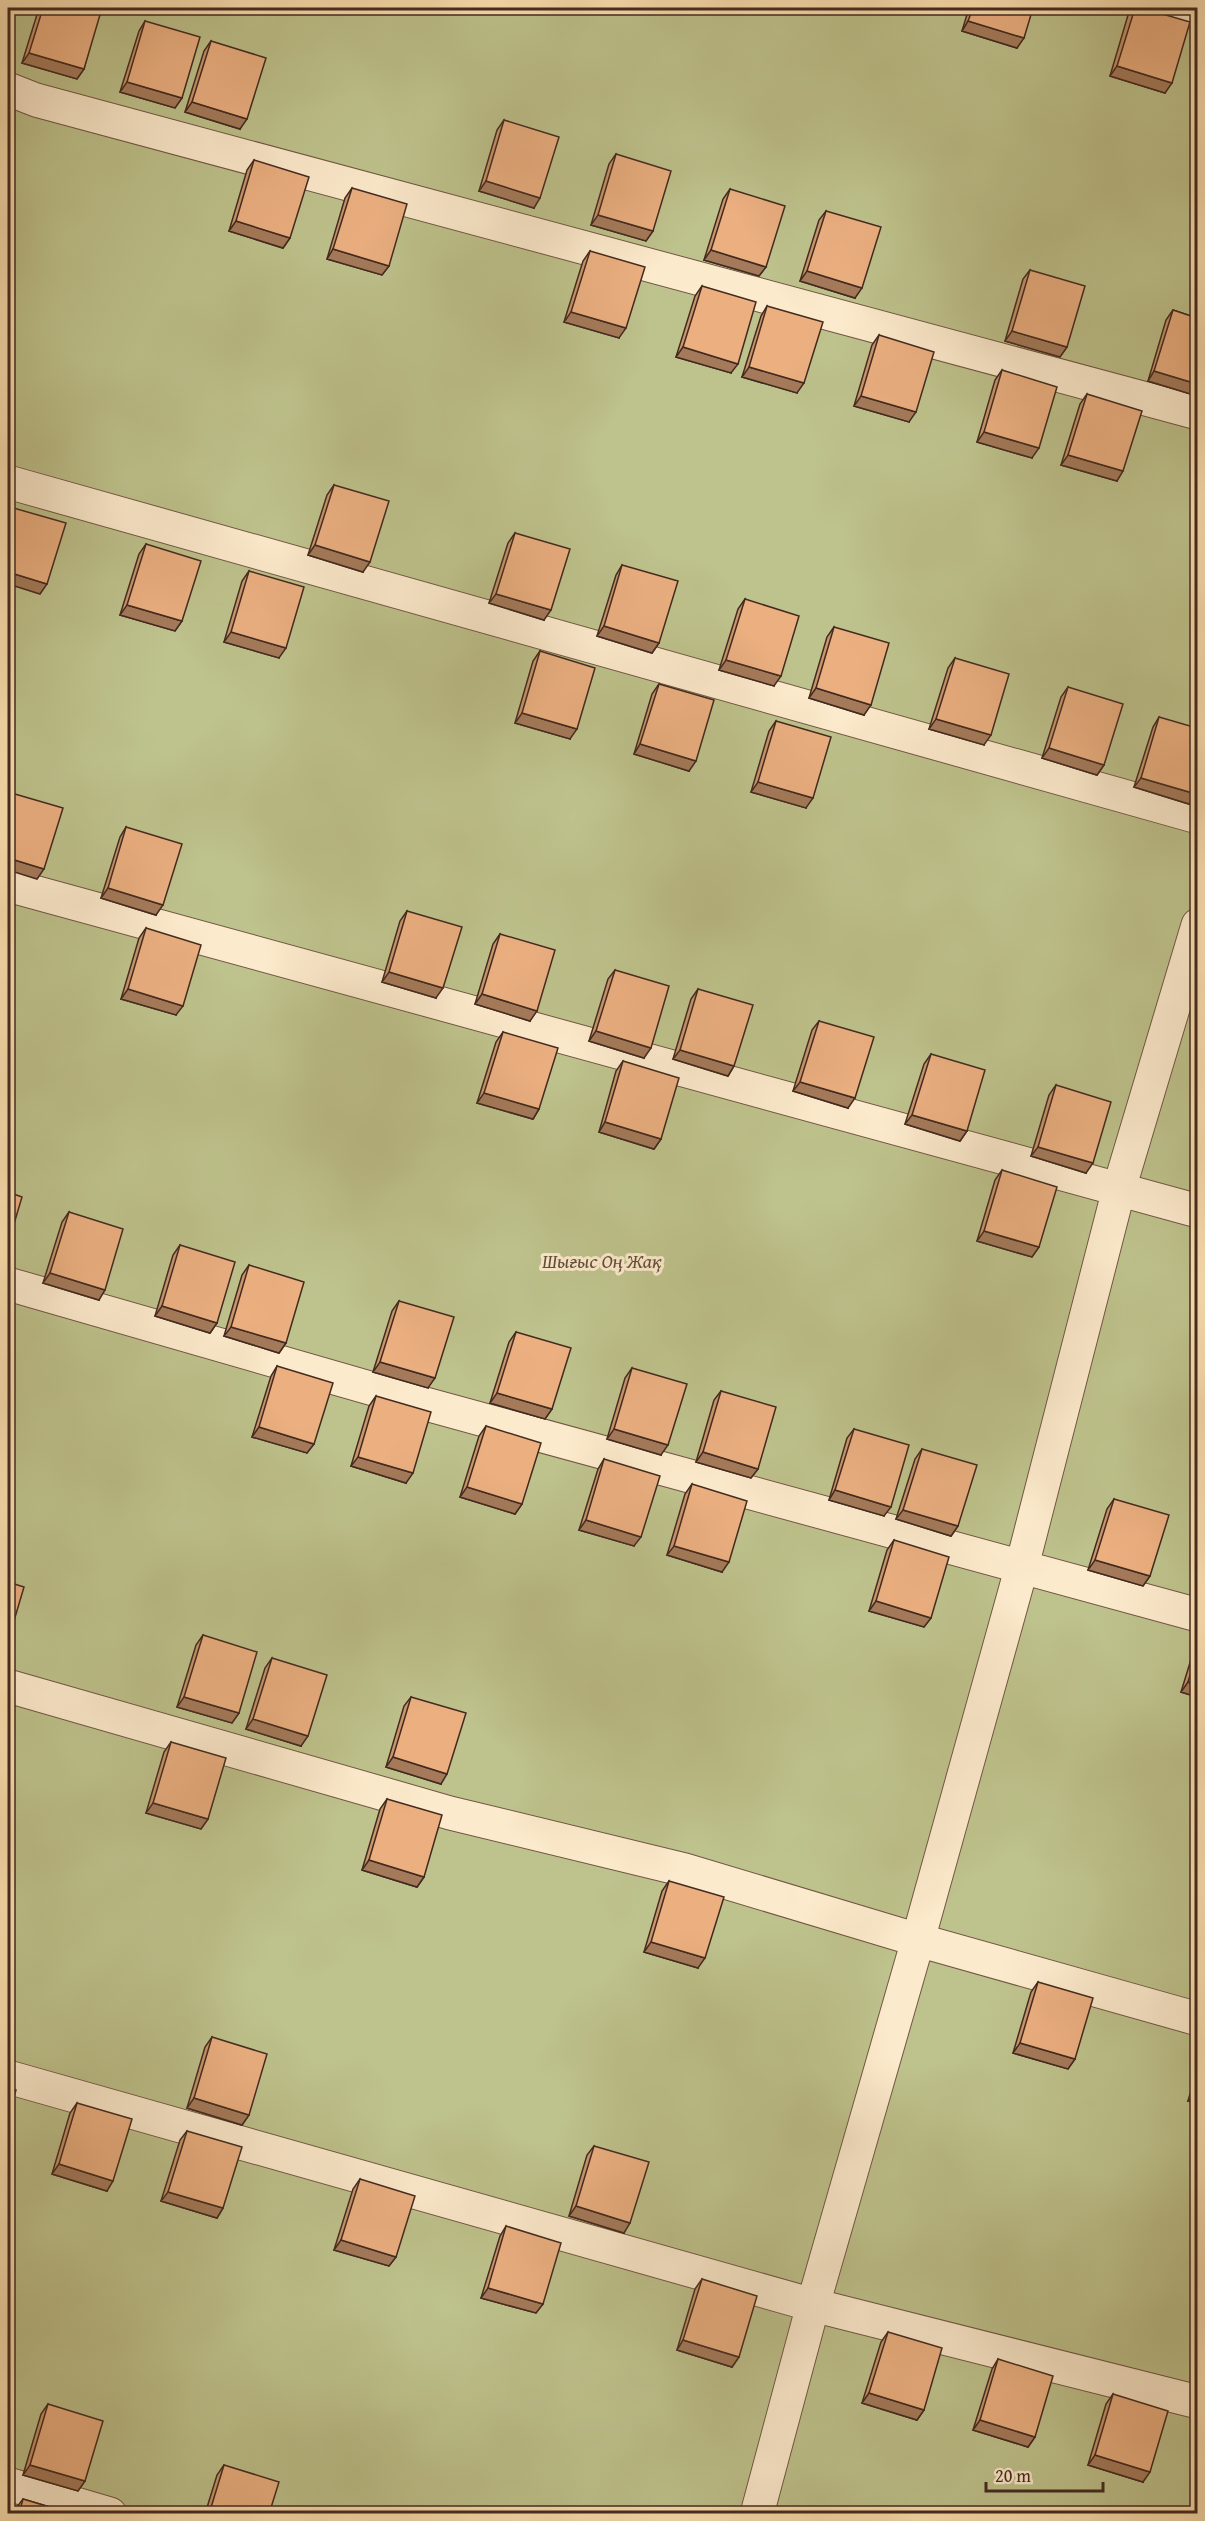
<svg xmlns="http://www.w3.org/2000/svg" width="1205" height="2521" font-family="'Gentium Book Plus',serif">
	<rect width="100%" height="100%" fill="#fbdfb0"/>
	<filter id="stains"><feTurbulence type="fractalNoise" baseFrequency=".00333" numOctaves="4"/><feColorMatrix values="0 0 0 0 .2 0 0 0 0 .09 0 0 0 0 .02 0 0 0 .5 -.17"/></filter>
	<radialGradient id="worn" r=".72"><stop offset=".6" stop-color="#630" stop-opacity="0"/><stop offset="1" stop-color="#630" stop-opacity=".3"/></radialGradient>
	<!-- green -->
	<path fill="#bec28c" stroke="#807656" stroke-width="1.5" d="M8 8H1197V2513H8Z"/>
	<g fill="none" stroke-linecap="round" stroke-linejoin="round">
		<!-- minor casing -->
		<g stroke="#715743" stroke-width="35">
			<path id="minor" d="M1180 8 1198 12
				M8 89 36 100 1198 413
				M8 482 1198 817
				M8 885 1198 1211
				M8 1284 422 1403 1198 1615
				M8 1686 450 1813 685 1870 918 1940 1198 2019
				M8 2077 813 2305 1198 2402
				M8 2484 110 2514
				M757 2514 813 2305 918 1940 1022 1566 1119 1189 1198 925"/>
		</g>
		<!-- minor -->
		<use href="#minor" stroke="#fceacc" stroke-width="33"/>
	</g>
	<!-- wall -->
	<path fill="#ca966e" stroke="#432a1f" stroke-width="1.5" d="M39 8H100L84 69 77 79 22 63Z
		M969 8H1033L1017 48 962 31Z
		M1134 8H1142L1165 93 1110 76 1128 15Z
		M145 21 182 98 175 108 120 92 139 31Z
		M211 41 240 129 185 112 204 51Z
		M504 120 534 208 479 191 497 130Z
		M616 154 653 231 646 241 591 225 609 164Z
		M254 160 290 238 283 248 229 231 247 170Z
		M352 188 389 266 382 275 327 259 345 198Z
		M730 189 766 267 759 276 704 260 723 199Z
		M826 211 855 298 800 281 819 220Z
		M590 251 619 338 564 322 583 261Z
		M1030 270 1067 347 1060 357 1005 341 1023 279Z
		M702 286 731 373 676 357 695 296Z
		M767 306 797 393 742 377 761 316Z
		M1173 310 1197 318V396L1148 381 1166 320Z
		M879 335 909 422 854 406 872 345Z
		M1002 370 1032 458 977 442 995 380Z
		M1087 394 1117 481 1061 465 1080 404Z
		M334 485 363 572 308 555 327 495Z
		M515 533 544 620 489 603 508 543Z
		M146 544 182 621 175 631 120 615 139 554Z
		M622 565 659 643 652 653 597 636 616 575Z
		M249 571 279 658 224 642 242 581Z
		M745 599 774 686 719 670 738 609Z
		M834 627 864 715 809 698 827 637Z
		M540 651 570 739 515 723 533 661Z
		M955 658 984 745 929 729 948 668Z
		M659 684 689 771 634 754 652 694Z
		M1068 687 1104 765 1097 775 1042 758 1061 697Z
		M1159 717 1196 794 1189 804 1134 787 1153 727Z
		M776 721 806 808 751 792 769 731Z
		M126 827 156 915 101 898 120 837Z
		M407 911 436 998 382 982 400 921Z
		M146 928 176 1015 121 999 139 938Z
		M500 934 530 1021 475 1004 493 944Z
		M615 970 644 1058 589 1041 608 979Z
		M698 989 734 1066 728 1076 673 1059 691 999Z
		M819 1021 848 1108 793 1091 812 1030Z
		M503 1032 539 1109 533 1119 477 1103 496 1042Z
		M931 1054 967 1131 960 1141 905 1124 924 1064Z
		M623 1061 661 1139 654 1149 599 1132 616 1071Z
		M1056 1085 1086 1173 1031 1156 1049 1095Z
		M1002 1170 1039 1247 1032 1257 977 1241 995 1180Z
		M69 1212 99 1300 43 1283 62 1222Z
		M180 1245 217 1323 210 1333 155 1316 173 1255Z
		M249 1265 286 1343 279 1353 224 1336 242 1275Z
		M399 1301 428 1388 373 1372 392 1311Z
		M516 1332 552 1409 545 1419 490 1403 509 1342Z
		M277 1366 314 1444 307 1453 252 1437 271 1376Z
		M632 1368 661 1455 607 1439 625 1378Z
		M721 1391 758 1469 751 1478 696 1462 714 1400Z
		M376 1396 406 1483 351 1466 369 1406Z
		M486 1426 522 1504 515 1514 460 1497 479 1436Z
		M854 1429 884 1516 829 1500 847 1438Z
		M922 1449 958 1526 951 1536 896 1519 915 1459Z
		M604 1459 634 1546 579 1530 598 1469Z
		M692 1484 722 1572 667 1555 685 1494Z
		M1114 1499 1150 1576 1143 1586 1088 1570 1107 1509Z
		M894 1540 931 1618 924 1627 869 1611 887 1550Z
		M203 1635 239 1713 232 1723 177 1707 196 1645Z
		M1197 1640V1697L1181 1692Z
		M272 1658 301 1746 246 1729 265 1668Z
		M411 1697 441 1784 386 1767 404 1706Z
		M171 1742 208 1819 201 1829 146 1813 164 1752Z
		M387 1799 424 1877 417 1887 362 1870 380 1809Z
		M669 1881 698 1968 644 1952 662 1891Z
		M1038 1982 1075 2059 1068 2069 1013 2053 1031 1992Z
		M212 2037 249 2115 242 2125 187 2108 205 2047Z
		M1197 2070V2103L1188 2101Z
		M77 2103 107 2191 52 2174 70 2113Z
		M187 2131 223 2208 217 2218 161 2201 180 2140Z
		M594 2146 624 2233 569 2216 587 2155Z
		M360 2179 396 2257 389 2266 334 2250 353 2189Z
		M506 2226 543 2304 536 2313 481 2298 500 2236Z
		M702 2279 739 2357 732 2367 677 2350 695 2289Z
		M888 2332 924 2410 917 2420 862 2403 881 2342Z
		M998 2359 1035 2437 1028 2447 973 2430 992 2369Z
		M1113 2394 1143 2482 1088 2465 1106 2404Z
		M48 2404 85 2481 78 2491 23 2475 41 2414Z
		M224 2465 269 2514H205L217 2475Z
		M23 2499 73 2514H15L16 2508Z"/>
	<!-- shaded-wall -->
	<path fill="#a47a5a" stroke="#432a1f" stroke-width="1.5" d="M866 8H877L875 10Z
		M968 21 1024 38 1017 48 962 31Z
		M29 53 84 69 77 79 22 63Z
		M1117 66 1172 83 1165 93 1110 76Z
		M127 82 182 98 175 108 120 92Z
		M192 102 247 119 240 129 185 112Z
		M486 181 540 198 534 208 479 191Z
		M598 215 653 231 646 241 591 225Z
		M236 221 290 238 283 248 229 231Z
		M333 249 389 266 382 275 327 259Z
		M711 250 766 267 759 276 704 260Z
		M807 271 862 288 855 298 800 281Z
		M571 312 626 328 619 338 564 322Z
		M1012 331 1067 347 1060 357 1005 341Z
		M683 347 738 364 731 373 676 357Z
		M749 367 804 383 797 393 742 377Z
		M1154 371 1197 384V396L1148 381Z
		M861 396 916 412 909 422 854 406Z
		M984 432 1039 448 1032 458 977 442Z
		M1068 455 1123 471 1117 481 1061 465Z
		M315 545 370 562 363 572 308 555Z
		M8 572 47 584 40 594 8 584Z
		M496 594 551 610 544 620 489 603Z
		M127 605 182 621 175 631 120 615Z
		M604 626 659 643 652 653 597 636Z
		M231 632 286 648 279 658 224 642Z
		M726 660 781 676 774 686 719 670Z
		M816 688 871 705 864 715 809 698Z
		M522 713 577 729 570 739 515 723Z
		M936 719 991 735 984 745 929 729Z
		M640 744 696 761 689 771 634 754Z
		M1049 748 1104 765 1097 775 1042 758Z
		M1141 778 1196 794 1189 804 1134 787Z
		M758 782 813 798 806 808 751 792Z
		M8 858 44 869 37 879 8 870Z
		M108 888 163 905 156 915 101 898Z
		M389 972 443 988 436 998 382 982Z
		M128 989 183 1006 176 1015 121 999Z
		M482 994 537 1011 530 1021 475 1004Z
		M596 1031 651 1048 644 1058 589 1041Z
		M680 1050 734 1066 728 1076 673 1059Z
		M800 1082 855 1098 848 1108 793 1091Z
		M484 1093 539 1109 533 1119 477 1103Z
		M912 1115 967 1131 960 1141 905 1124Z
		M605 1122 661 1139 654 1149 599 1132Z
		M1038 1147 1093 1163 1086 1173 1031 1156Z
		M984 1231 1039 1247 1032 1257 977 1241Z
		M50 1273 105 1290 99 1300 43 1283Z
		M162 1306 217 1323 210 1333 155 1316Z
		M231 1327 286 1343 279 1353 224 1336Z
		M380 1362 435 1378 428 1388 373 1372Z
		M497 1393 552 1409 545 1419 490 1403Z
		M259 1427 314 1444 307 1453 252 1437Z
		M614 1429 668 1445 661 1455 607 1439Z
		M703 1452 758 1469 751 1478 696 1462Z
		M358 1457 413 1473 406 1483 351 1466Z
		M467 1487 522 1504 515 1514 460 1497Z
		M835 1490 891 1507 884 1516 829 1500Z
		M903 1510 958 1526 951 1536 896 1519Z
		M586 1520 641 1537 634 1546 579 1530Z
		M674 1546 729 1562 722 1572 667 1555Z
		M1095 1560 1150 1576 1143 1586 1088 1570Z
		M876 1601 931 1618 924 1627 869 1611Z
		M1188 1682 1197 1685V1697L1181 1692Z
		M184 1697 239 1713 232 1723 177 1707Z
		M253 1719 308 1736 301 1746 246 1729Z
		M393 1757 447 1774 441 1784 386 1767Z
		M153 1803 208 1819 201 1829 146 1813Z
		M369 1860 424 1877 417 1887 362 1870Z
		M651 1942 705 1958 698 1968 644 1952Z
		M1020 2043 1075 2059 1068 2069 1013 2053Z
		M1195 2091H1197V2103L1188 2101Z
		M194 2098 249 2115 242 2125 187 2108Z
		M59 2164 113 2181 107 2191 52 2174Z
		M168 2192 223 2208 217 2218 161 2201Z
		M576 2206 630 2223 624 2233 569 2216Z
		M341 2240 396 2257 389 2266 334 2250Z
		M488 2288 543 2304 536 2313 481 2298Z
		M683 2340 739 2357 732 2367 677 2350Z
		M869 2393 924 2410 917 2420 862 2403Z
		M980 2420 1035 2437 1028 2447 973 2430Z
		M1095 2455 1150 2472 1143 2482 1088 2465Z
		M30 2465 85 2481 78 2491 23 2475Z"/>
	<!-- building -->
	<path fill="#ebaf80" stroke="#432a1f" stroke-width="1.5" d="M43 8H102L84 69 29 53Z
		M973 8H1033L1024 38 968 21Z
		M1135 8H1142L1190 22 1172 83 1117 66Z
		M145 21 200 37 182 98 127 82Z
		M211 41 266 58 247 119 192 102Z
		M504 120 559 137 540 198 486 181Z
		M616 154 671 171 653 231 598 215Z
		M254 160 309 177 290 238 236 221Z
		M352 188 407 204 389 266 333 249Z
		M730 189 785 206 766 267 711 250Z
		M826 211 881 227 862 288 807 271Z
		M590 251 645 267 626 328 571 312Z
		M1030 270 1085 286 1067 347 1012 331Z
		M702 286 756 302 738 364 683 347Z
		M767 306 823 322 804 383 749 367Z
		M1173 310 1197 318V384L1154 371Z
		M879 335 934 352 916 412 861 396Z
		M1002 370 1057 387 1039 448 984 432Z
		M1087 394 1142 411 1123 471 1068 455Z
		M334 485 389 501 370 562 315 545Z
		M10 507 66 523 47 584 8 572V516Z
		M515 533 570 549 551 610 496 594Z
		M146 544 201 561 182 621 127 605Z
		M622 565 678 581 659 643 604 626Z
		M249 571 304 587 286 648 231 632Z
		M745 599 799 616 781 676 726 660Z
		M834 627 889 643 871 705 816 688Z
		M540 651 595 668 577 729 522 713Z
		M955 658 1009 674 991 735 936 719Z
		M659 684 714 700 696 761 640 744Z
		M1068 687 1123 704 1104 765 1049 748Z
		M1159 717 1197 728V789L1196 794 1141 778Z
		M776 721 831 737 813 798 758 782Z
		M8 792 63 808 44 869 8 858Z
		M126 827 182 844 163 905 108 888Z
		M407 911 462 927 443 988 389 972Z
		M146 928 201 945 183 1006 128 989Z
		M500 934 555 950 537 1011 482 994Z
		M615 970 669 986 651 1048 596 1031Z
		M698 989 753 1005 734 1066 680 1050Z
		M819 1021 874 1037 855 1098 800 1082Z
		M503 1032 558 1048 539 1109 484 1093Z
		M931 1054 985 1070 967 1131 912 1115Z
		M623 1061 679 1078 661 1139 605 1122Z
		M1056 1085 1111 1102 1093 1163 1038 1147Z
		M1002 1170 1057 1187 1039 1247 984 1231Z
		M8 1192 22 1197 8 1244Z
		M69 1212 123 1229 105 1290 50 1273Z
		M180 1245 235 1262 217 1323 162 1306Z
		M249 1265 304 1282 286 1343 231 1327Z
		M399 1301 454 1317 435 1378 380 1362Z
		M516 1332 571 1348 552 1409 497 1393Z
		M277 1366 333 1383 314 1444 259 1427Z
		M632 1368 687 1384 668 1445 614 1429Z
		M721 1391 776 1407 758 1469 703 1452Z
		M376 1396 431 1412 413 1473 358 1457Z
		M486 1426 541 1443 522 1504 467 1487Z
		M854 1429 909 1445 891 1507 835 1490Z
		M922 1449 977 1465 958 1526 903 1510Z
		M604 1459 660 1476 641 1537 586 1520Z
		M692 1484 747 1501 729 1562 674 1546Z
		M1114 1499 1169 1515 1150 1576 1095 1560Z
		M894 1540 949 1557 931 1618 876 1601Z
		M8 1582 24 1587 8 1641Z
		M203 1635 257 1652 239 1713 184 1697Z
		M1197 1652V1685L1188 1682Z
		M272 1658 327 1675 308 1736 253 1719Z
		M411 1697 466 1713 447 1774 393 1757Z
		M171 1742 226 1758 208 1819 153 1803Z
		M387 1799 442 1815 424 1877 369 1860Z
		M669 1881 724 1897 705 1958 651 1942Z
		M1038 1982 1093 1998 1075 2059 1020 2043Z
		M212 2037 267 2054 249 2115 194 2098Z
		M8 2087 16 2090 8 2118Z
		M77 2103 132 2119 113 2181 59 2164Z
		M187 2131 242 2147 223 2208 168 2192Z
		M594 2146 649 2162 630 2223 576 2206Z
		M360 2179 415 2196 396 2257 341 2240Z
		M506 2226 561 2243 543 2304 488 2288Z
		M702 2279 757 2296 739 2357 683 2340Z
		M888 2332 942 2348 924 2410 869 2393Z
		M998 2359 1053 2376 1035 2437 980 2420Z
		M1113 2394 1168 2411 1150 2472 1095 2455Z
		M48 2404 103 2421 85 2481 30 2465Z
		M224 2465 279 2482 269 2514H209Z
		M23 2499 73 2514H19Z"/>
	<g text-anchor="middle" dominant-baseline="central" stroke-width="6" stroke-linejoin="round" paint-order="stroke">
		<!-- park labels -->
		<g font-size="20" font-style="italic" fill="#62503a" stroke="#fceacc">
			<text x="602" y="1260">Шығыс Оң Жақ</text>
		</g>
	</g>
	<!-- margin -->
	<rect width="1205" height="2521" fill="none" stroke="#fbdfb0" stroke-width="30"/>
	<rect x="9" y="9" width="1187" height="2503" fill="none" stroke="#432a1f" stroke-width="3"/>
	<rect x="15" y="15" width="1175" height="2491" fill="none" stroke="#432a1f" stroke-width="1.5"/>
	<!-- scale -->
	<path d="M986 2482v9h117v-9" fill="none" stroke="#432a1f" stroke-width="3"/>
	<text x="995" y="2482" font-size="18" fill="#432a1f" stroke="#fceacc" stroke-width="4.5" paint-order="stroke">20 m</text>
	<rect width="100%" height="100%" filter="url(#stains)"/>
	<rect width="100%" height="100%" fill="url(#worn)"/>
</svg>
